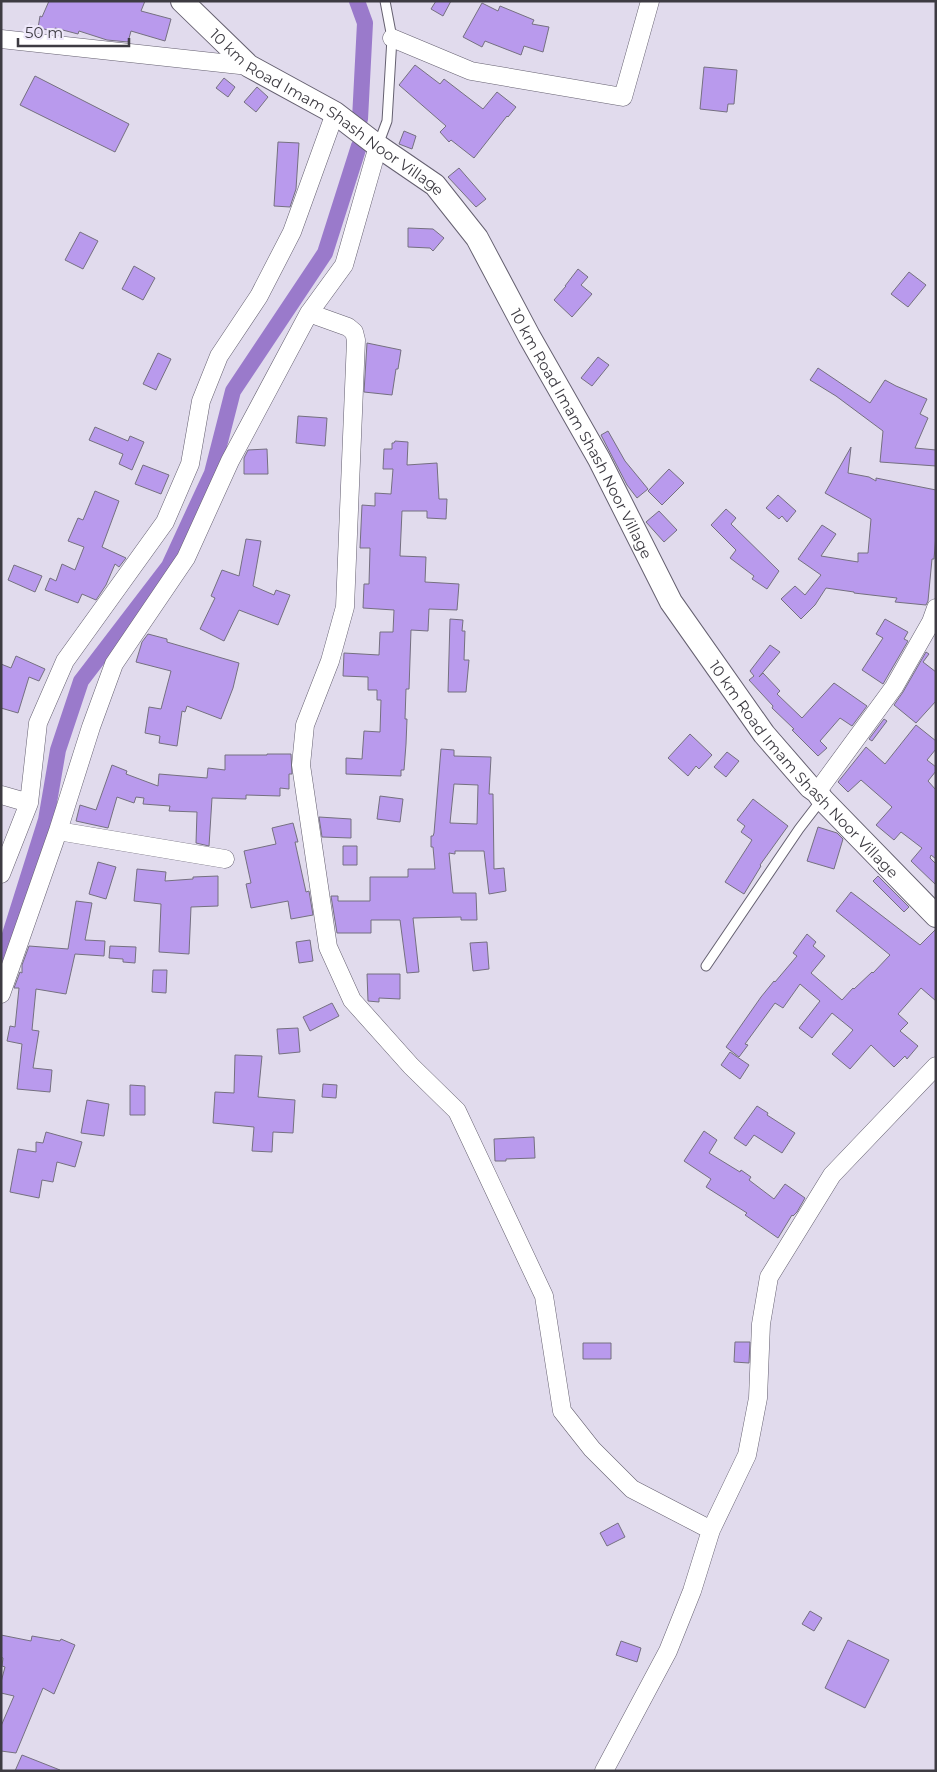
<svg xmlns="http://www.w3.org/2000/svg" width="937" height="1772" font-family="Montserrat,sans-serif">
	<rect width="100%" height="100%" fill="#e1dbed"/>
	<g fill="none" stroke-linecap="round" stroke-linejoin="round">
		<!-- canal -->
		<path stroke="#9a7acb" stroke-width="16" d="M357 1 365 23 360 119
			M1 963 46 820 58 750 81 681 169 566 212 473 233 391 325 253 359 146"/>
	</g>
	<!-- building -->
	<path fill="#b99aed" stroke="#757080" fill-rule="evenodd" d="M49 1H145L141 11 171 19 165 41 131 31 128 42 107 40 79 31 78 34 55 28 54 31 38 28 40 16 42 17Z
		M436 1H451L443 16 431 9Z
		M482 3 498 11 500 6 534 20 532 24 549 27 543 52 524 46 521 55 485 41 482 47 463 37Z
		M415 65 440 84 444 79 483 109 497 92 516 107 508 117 507 116 474 158 451 140 449 142 440 132 446 126 399 85Z
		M704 67 737 70 734 104H728L727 112 700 109Z
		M35 76 129 124 115 152 20 105Z
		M224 78 235 87 228 97 216 88Z
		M257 87 268 97 256 112 244 102Z
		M404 131 416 136 412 149 399 144Z
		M278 142 299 143 296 189 290 207 274 206Z
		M459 168 486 199 476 207 448 177Z
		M408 228 433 229 444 238 433 251 430 248 408 247Z
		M80 232 98 241 83 269 65 260Z
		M134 266 155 278 143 300 122 289Z
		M578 269 588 277 581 285 592 294 572 317 554 300 566 286H565Z
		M909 272 926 285 908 307 891 294Z
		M367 343 401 350 398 369H396L392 395 364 392Z
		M158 353 171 359 156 390 143 384Z
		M598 357 609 365 592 386 581 378Z
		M818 368 870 403 885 380 896 386 927 399 920 414 928 418 915 448 936 450V466L880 462 883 431 836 396 810 380Z
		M298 416 327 418 325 446 296 443Z
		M95 427 128 441 130 436 144 442 132 470 119 464 123 454 89 440Z
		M608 431 625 461 648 489 637 498 627 485 601 435Z
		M395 441 408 442 407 465 437 463 439 499H447L446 519 427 518V511H402L400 556 426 557 425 582 459 584 457 610 429 609 428 631 411 630 409 689H406L405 719H407L406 744 404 770H401V776L346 774V758L362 759 364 731 380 732 381 700H377V690H368V677L343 676 344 653 379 655 380 632H393L394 610 363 608 364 584H369L370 548H360L362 505 375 506V493L391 494 393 469H383L384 449H392V443H394Z
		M851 447 848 473 869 477 876 481V478L936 490V535L934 559H932L928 601 926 605 895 602 897 598 854 593V592L826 588 815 605 801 619 781 599 795 586 805 595 821 575 798 559 822 525 836 534 821 556 858 562V553H868L871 519 825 493Z
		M267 449 268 474H244V458L248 450Z
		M143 465 169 475 161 494 135 484Z
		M669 469 684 483 662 505 648 491Z
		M95 491 119 501 102 547 126 558 119 567 115 564 106 585 96 600 82 594 78 603 45 590 50 578 56 581 62 564 75 570 84 547 68 541 78 518 83 520Z
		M778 495 796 511 787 522 782 516 779 519 766 508Z
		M726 509 736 518 731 524 779 571 767 589 752 579 754 576 730 558 736 550 711 525Z
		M659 511 677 530 664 542 646 522Z
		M246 539 261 541 253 586 274 595 276 590 290 595 278 625 239 610 224 641 200 629 215 598 211 596 222 570 239 576Z
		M14 565 42 576 35 592 8 580Z
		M450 619 463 620 462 631H465L464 660H469L466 692H448Z
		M885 619 908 632 904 639 908 641 883 684 862 670 883 638 876 634Z
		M148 634 167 639V642L239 663 233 688 221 719 187 706 185 712 182 711 177 746 159 743 160 736 145 733 149 707 161 709 171 671 136 662 142 642Z
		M770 645 780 652 759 677 763 673 780 691 777 694 802 718 834 683 867 706 852 726 840 718 820 741 827 748 818 756 792 730 794 729 772 708 773 706 749 680 754 676 750 671Z
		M926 652 929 654 923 662 936 672V701L916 723 894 705 903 692Z
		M16 656 45 669 39 681 29 677 18 713 1 708V664L11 668Z
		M884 719 887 721 872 741 869 739Z
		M916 725 936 741V749L927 760 936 767V771L928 781 936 790V859L931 855 930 858 936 864V885L911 861 922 848 901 832 894 840 876 825 892 807 861 780 848 792 838 782 866 747 885 764Z
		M690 734 712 755 699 769 696 766 688 776 668 758Z
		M441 749 454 750V756L491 757 489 794H493L494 869 504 868 506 891 489 894 484 851H455V854L449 853 453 893H476L477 920H461V917L413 918 419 972 407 973 400 920H371V933H337L331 896H338V901H370V877H408V869H435L433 847H431V836H433L434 833ZM454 784 478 785 477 824 450 823Z
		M727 752 739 761 726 777 714 767Z
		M267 754H291L292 774H289V789L280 788V796L246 795V799L212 798 209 846 196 843 197 812 169 811 170 806 143 804 144 798 136 797 134 803 117 797 108 828 76 821 80 805 96 810 112 765 127 771 126 774 158 786 159 774 207 778 208 768 225 770V755H267Z
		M380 796 403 799 400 822 377 819Z
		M753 799 788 826 760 865 761 866 744 894 725 882 752 840 741 832 745 826 737 820Z
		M319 817 351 819V838L322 837Z
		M293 823 298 842H295L306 892 309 891 313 915 291 919 288 901 251 908 246 884 251 883 244 851 276 844 272 828Z
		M818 827 837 833 843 839 834 869 807 861Z
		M343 846H357V865H343Z
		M98 862 116 867 106 899 89 894Z
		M137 869 166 872 165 881 193 879V877L218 876V906L191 907 189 954 159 952 161 904 134 901Z
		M878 876 909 907 904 912 873 881Z
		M851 892 920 945 936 929V1001L921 988 898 1014 908 1023 900 1031 918 1046 907 1059 905 1056 894 1067 871 1045 850 1069 832 1054 853 1030 832 1013 812 1038 799 1028 820 1001 800 984 783 1008 775 1003 745 1044 748 1045 739 1057 726 1047 761 997 774 981 775 982 797 956 793 953 807 934 816 942 813 946 825 956 811 973 842 1000 853 988 854 989 872 972 873 973 890 955 836 911Z
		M76 901 92 903 85 940 105 941 104 956 75 954 66 994 36 989 32 1030 39 1031 33 1068 52 1070 50 1092 17 1089 22 1044 7 1041 10 1026 15 1027 19 988H14L20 972 22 973V965L29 946 68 949Z
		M310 940 313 961 299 963 296 942Z
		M487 942 489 969 473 971 470 943Z
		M110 946 136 947 135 963 123 962V959L109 958Z
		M153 970H167L166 993 152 992Z
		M367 974H400V999L379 998V1002L368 1001Z
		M332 1003 339 1016 310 1031 303 1017Z
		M298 1028 300 1052 279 1054 277 1029Z
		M730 1052 749 1065 740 1079 721 1065Z
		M235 1055 262 1056 258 1097 295 1100 293 1133 273 1132 272 1152 252 1151 254 1127 213 1123 215 1092 234 1093Z
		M323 1084 337 1085 336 1098 322 1097Z
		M130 1085 145 1086V1115H130Z
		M87 1100 109 1104 104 1136 81 1133Z
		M757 1106 768 1113 767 1115 795 1133 782 1153 754 1135 746 1146 734 1138Z
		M704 1131 717 1140 709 1153 740 1172 741 1170 751 1177 749 1180 774 1199 785 1184 805 1198 797 1212 793 1216 792 1215 778 1238 745 1215 747 1213 706 1187 711 1179 684 1161Z
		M46 1132 82 1142 75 1167 57 1162 53 1182 42 1180 39 1198 10 1192 18 1149 36 1152V1142L43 1143Z
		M534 1137 535 1158 506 1159V1161H495L494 1139Z
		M735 1342H750L749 1363 734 1362Z
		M583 1343H611V1359H583Z
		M618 1523 625 1537 607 1546 600 1533Z
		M810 1611 822 1618 814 1631 802 1624Z
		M1 1635 31 1641 32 1636 60 1641 61 1639 75 1645 54 1694 43 1688 16 1753 1 1751V1726L14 1696 1 1693V1682L5 1667 2 1666 3 1658 1 1657Z
		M848 1640 889 1660 865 1708 825 1688Z
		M621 1641 641 1648 637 1662 616 1655Z
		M22 1755 60 1770V1771H15Z"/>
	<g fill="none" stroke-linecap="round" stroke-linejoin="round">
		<!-- service casing -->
		<g stroke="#656070" stroke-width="11">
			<path id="service" d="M378 145 387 121 392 38 385 1
				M706 966 799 829 822 799"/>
		</g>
		<!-- minor casing -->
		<g stroke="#656070" stroke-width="19">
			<path id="minor" d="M392 38 471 71 623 97 650 1
				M1 39 249 66
				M309 313 348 327 354 332 356 340 345 607 330 661 305 725 301 765 328 947 352 1000 411 1066 457 1111 544 1296 562 1411 592 1449 632 1489 711 1530
				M817 792 894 687 931 622 936 608
				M1 795 29 803
				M58 831 225 859
				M1 874 29 803 38 723 65 661 165 522 190 464 201 401 219 356 259 296 292 232 335 113
				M1 994 58 831 91 727 114 664 186 558 230 461 309 313 344 265 378 146
				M604 1771 668 1651 692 1591 711 1530 747 1455 758 1398 761 1324 769 1277 832 1175 936 1066"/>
		</g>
		<!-- tertiary casing -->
		<g stroke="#656070" stroke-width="24">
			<g id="tertiary">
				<path id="s1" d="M182 1 249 66 335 113 378 146 435 185 477 238 529 336 599 459 671 602 764 734 810 787 817 792 822 799 936 916"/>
			</g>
		</g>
		<!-- service -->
		<use href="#service" stroke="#fff" stroke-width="9"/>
		<!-- minor -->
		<use href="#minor" stroke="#fff" stroke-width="18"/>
		<!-- tertiary -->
		<use href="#tertiary" stroke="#fff" stroke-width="22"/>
	</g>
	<g text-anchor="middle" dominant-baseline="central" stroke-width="4" stroke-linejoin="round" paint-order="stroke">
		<!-- street labels -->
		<g font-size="15" fill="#3d3b42" stroke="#eee8fa">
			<text stroke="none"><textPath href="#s1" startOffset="184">10 km Road Imam Shash Noor Village</textPath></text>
			<text stroke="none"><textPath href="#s1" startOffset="604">10 km Road Imam Shash Noor Village</textPath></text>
			<text stroke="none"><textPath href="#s1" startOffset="1009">10 km Road Imam Shash Noor Village</textPath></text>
		</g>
	</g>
	<!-- border -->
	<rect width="937" height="1772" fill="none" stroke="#3d3b42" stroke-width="5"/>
	<!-- scale -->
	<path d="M18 38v8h111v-8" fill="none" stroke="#3d3b42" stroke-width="2.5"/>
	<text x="25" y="38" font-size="15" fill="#3d3b42" stroke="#eee8fa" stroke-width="4" paint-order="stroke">50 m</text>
</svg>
